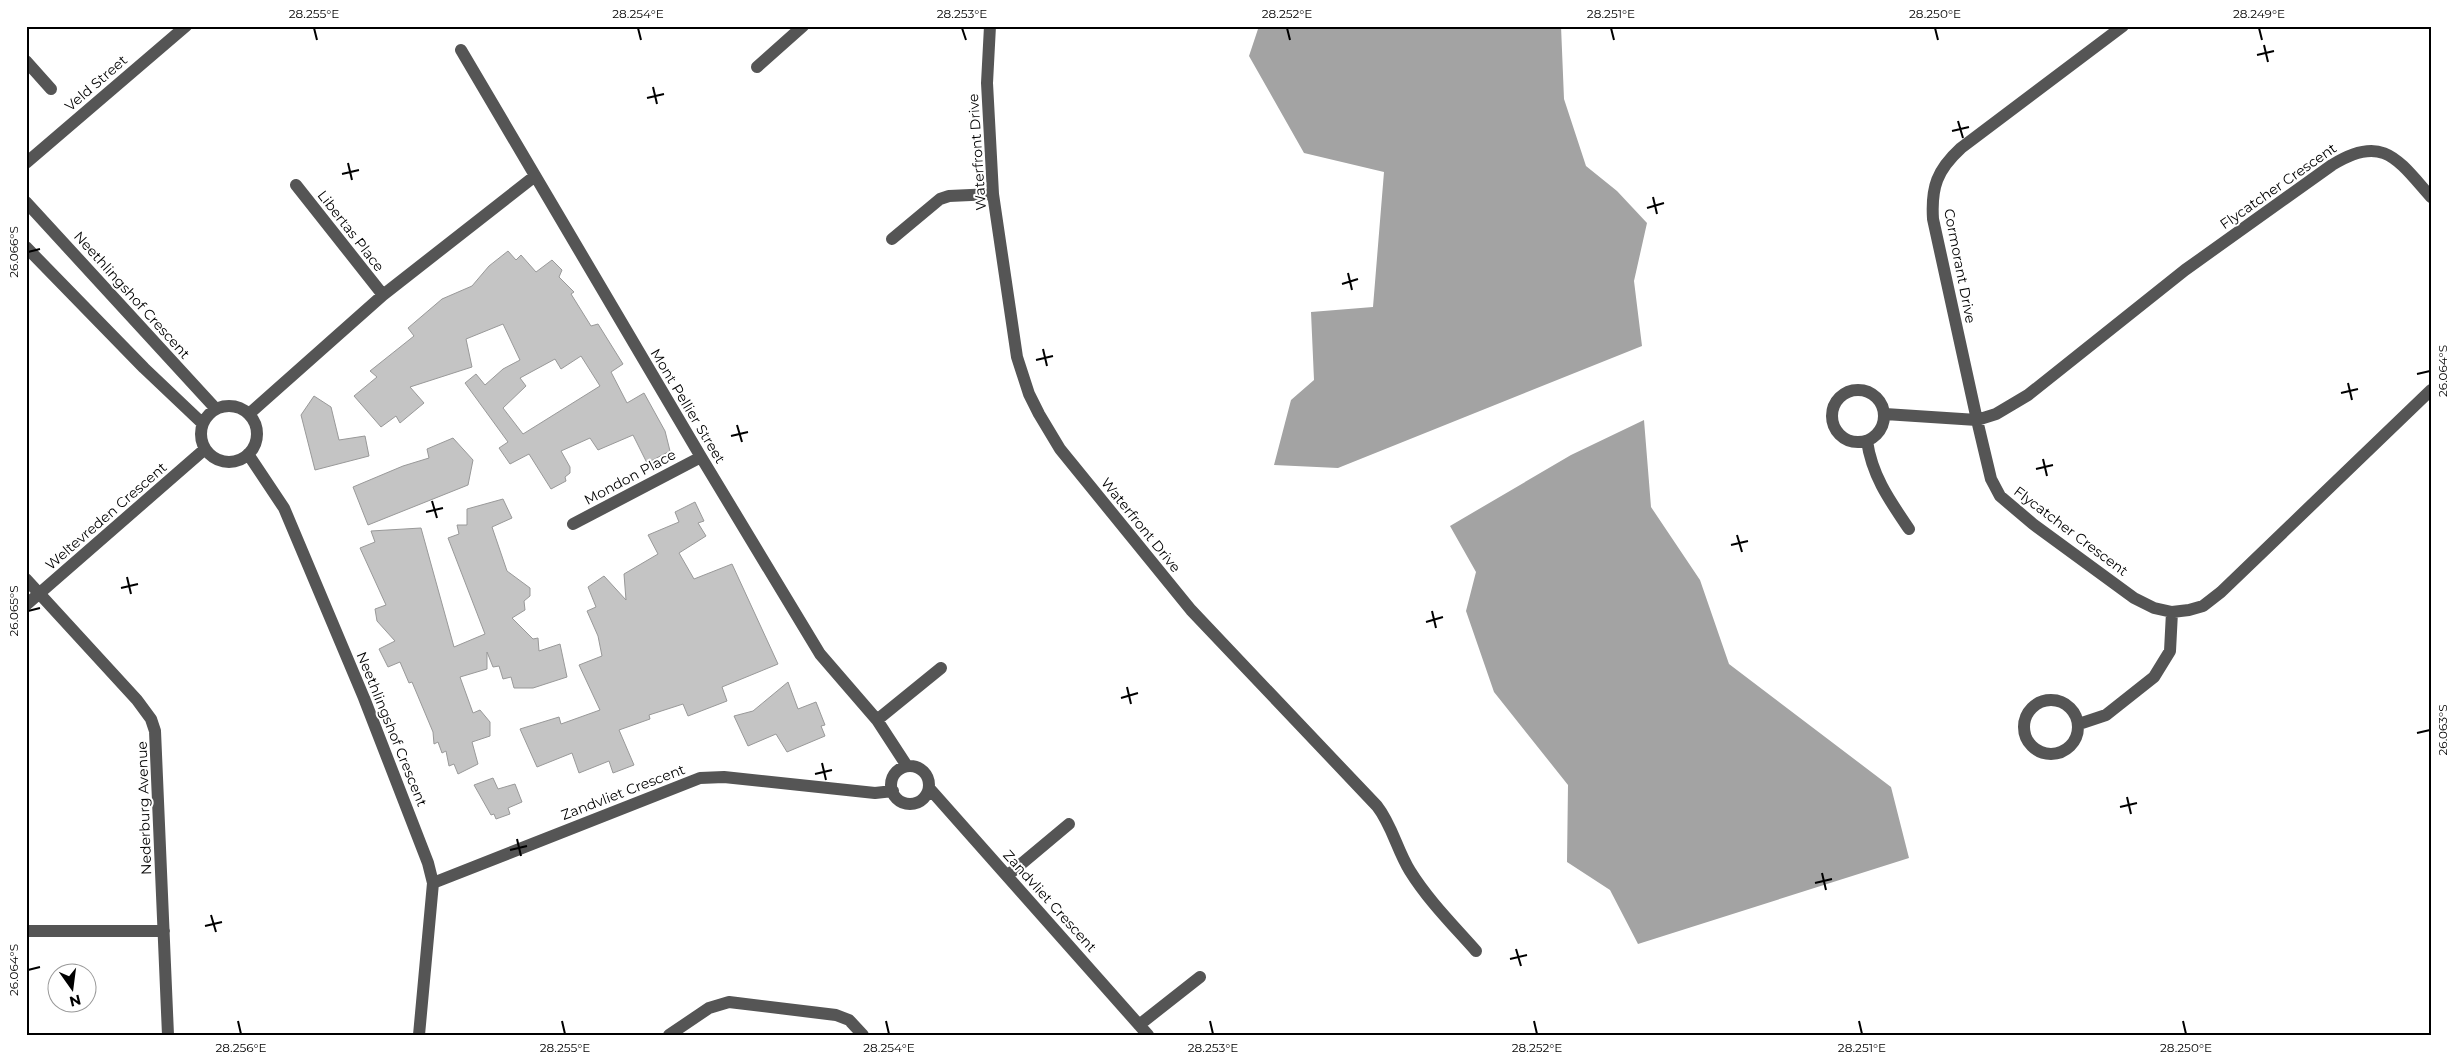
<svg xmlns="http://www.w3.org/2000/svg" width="2457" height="1061" font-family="Montserrat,sans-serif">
	<rect width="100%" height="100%" fill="#fff"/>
	<!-- water -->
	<path fill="#a3a3a3" d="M1259 26H1561L1564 99 1586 166 1617 191 1647 223 1634 281 1642 346 1338 468 1274 465 1291 400 1314 380 1311 312 1373 307 1384 172 1304 153 1249 56Z
		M1644 420 1651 507 1700 580 1729 664 1891 787 1909 858 1638 944 1610 890 1567 862 1568 785 1494 692 1466 611 1476 572 1450 526 1571 455Z"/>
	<!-- building -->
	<path fill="#c4c4c4" stroke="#999" fill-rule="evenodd" d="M508 251 516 260 521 255 536 272 552 260 562 270 559 277 574 292 571 294 591 326 598 324 623 364 611 372 627 403 644 393 665 431 670 451 647 463 633 435 598 450 590 438 561 451 570 467V473L565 477 566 481 551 489 529 454 510 464 499 448 508 442 465 383 476 374 485 385 503 369 520 360 503 324 466 339 472 367 410 387 424 403 400 423 396 416 381 427 354 396 377 377 370 371 414 336 408 328 442 299 472 286 489 266ZM581 356 600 386 523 434 503 408 526 386 520 378 555 359 561 369Z
		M314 396 331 407 339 440 365 436 369 456 315 470 301 415Z
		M453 438 473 460 468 485 368 525 353 487 403 466 429 458 427 449Z
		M503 499 512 518 492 527 507 571 530 588V596L524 601 525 610 512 618 533 639 538 638 539 651 560 644 567 677 533 688H514L511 677 503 679 499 666 493 667 487 652V669L460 677 473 713 480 710 490 722V736L472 742 478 764 458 774 454 764 449 766 446 751 442 753 438 742 434 744 433 732 412 682 409 683 400 662 388 667 379 649 395 641 377 621 375 609 386 605 360 548 375 542 371 531 421 528 454 647 485 634 448 538 459 534 457 525H467V509Z
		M695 502 704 521 698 523 706 536 679 553 694 579 732 564 778 664 722 687 727 701 688 716 683 704 649 715 650 719 619 730 634 765 613 773 609 761 579 773 572 753 537 767 520 729 559 717 561 724 600 710 579 665 602 656 598 636 587 611 596 607 588 587 604 576 626 600 624 574 658 554 648 535 679 522 675 512Z
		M788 682 798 709 816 702 825 725 821 726 825 736 787 752 776 734 748 746 734 716 753 711Z
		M493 778 498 789 515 784 522 802 508 808 510 814 496 819 494 814 491 815 474 785Z"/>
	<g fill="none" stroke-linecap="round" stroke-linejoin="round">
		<!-- minor -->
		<path stroke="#555" stroke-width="12" d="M990 26 987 83 993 194 1017 357 1029 394 1039 414 1060 449 1191 610 1377 806C1392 825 1397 850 1410 871 1428 900 1453 925 1476 951
			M2123 26 1961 148C1937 170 1931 187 1933 219L1977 420 1991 479 2000 496 2033 524 2134 598 2154 608 2172 612 2189 610 2203 606 2221 592 2431 390
			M461 50 701 457 820 654 877 720 907 766
			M26 61 51 89
			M757 67 803 26
			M26 163 186 26
			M296 185 383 295
			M26 202 216 409
			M892 239 940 199 949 196 993 194
			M26 247 144 368 202 423
			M1832 416a26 26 0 1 1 52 0a26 26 0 1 1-52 0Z
			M201 434a28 28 0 1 1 56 0a28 28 0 1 1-56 0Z
			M249 414 383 295 535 176
			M1885 414 1977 420 1996 414 2028 395 2185 270 2332 165C2383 133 2398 160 2431 197
			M1867 441C1872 476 1890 501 1909 529
			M248 454 284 508 364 698 428 863 433 883 419 1035
			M573 524 701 457
			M26 579 137 700 151 719 155 731 168 1035
			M26 605 205 449
			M2024 727a27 27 0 1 1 54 0a27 27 0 1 1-54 0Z
			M877 720 941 668
			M2079 724 2106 715 2154 677 2170 651 2172 612
			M891 785a19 19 0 1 1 38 0a19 19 0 1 1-38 0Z
			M929 788 1148 1035
			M1007 876 1069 824
			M433 883 700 778 724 777 875 793 893 791
			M26 931H164
			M1139 1025 1200 977
			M669 1035 709 1008 729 1002 836 1015 849 1020 863 1035"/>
	</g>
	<!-- ticks -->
	<path fill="none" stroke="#000" stroke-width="2" d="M314 28 317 40M638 28 641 40M962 28 966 40M1287 28 1290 40M1611 28 1614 40M1935 28 1938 40M2259 28 2262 40M2264 45 2268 62M2257 55 2274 51M653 87 657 104M647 98 664 94M1958 121 1963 138M1952 131 1969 127M348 163 352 180M342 174 359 170M1653 197 1657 214M1647 208 1664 203M28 252 40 249M1348 273 1352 290M1342 284 1358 279M1043 349 1047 366M1036 360 1053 356M2417 374 2430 371M2348 383 2352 400M2341 393 2358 389M737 425 742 442M731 436 748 432M2043 459 2047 476M2036 469 2053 465M432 501 437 518M426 512 443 508M1737 535 1742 552M1731 545 1748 541M127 577 131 594M121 588 138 584M28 611 40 608M1432 611 1436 628M1426 622 1443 617M1127 687 1131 704M1121 698 1138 693M2417 733 2430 730M822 763 826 780M815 774 832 770M2127 797 2131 814M2120 807 2137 803M517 839 521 856M510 850 527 846M1822 873 1826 890M1815 883 1832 879M211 915 216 932M205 926 222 922M1516 949 1521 966M1510 959 1527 955M28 970 40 967M238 1021 241 1034M562 1021 565 1034M886 1021 889 1034M1210 1021 1213 1034M1534 1021 1537 1034M1859 1021 1862 1034M2183 1021 2186 1034"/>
	<g text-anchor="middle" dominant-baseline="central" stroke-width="4" stroke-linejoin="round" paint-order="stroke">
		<!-- street labels -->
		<g font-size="14" fill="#000" stroke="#fff">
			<text transform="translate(96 83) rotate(-41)">Veld Street</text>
			<text transform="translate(977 152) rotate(-94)">Waterfront Drive</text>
			<text transform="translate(2278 186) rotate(-35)">Flycatcher Crescent</text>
			<text transform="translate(351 231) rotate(52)">Libertas Place</text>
			<text transform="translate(1960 266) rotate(79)">Cormorant Drive</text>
			<text transform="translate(132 295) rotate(48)">Neethlingshof Crescent</text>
			<text transform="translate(688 406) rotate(59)">Mont Pellier Street</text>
			<text transform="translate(630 477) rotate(-28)">Mondon Place</text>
			<text transform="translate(106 516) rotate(-41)">Weltevreden Crescent</text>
			<text transform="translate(1141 525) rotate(51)">Waterfront Drive</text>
			<text transform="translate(2071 531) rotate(37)">Flycatcher Crescent</text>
			<text transform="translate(392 729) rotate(68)">Neethlingshof Crescent</text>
			<text transform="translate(623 792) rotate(-21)">Zandvliet Crescent</text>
			<text transform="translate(144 808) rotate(-92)">Nederburg Avenue</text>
			<text transform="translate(1050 901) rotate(48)">Zandvliet Crescent</text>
		</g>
	</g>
	<!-- border -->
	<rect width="2457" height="1061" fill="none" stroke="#ffffff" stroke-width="55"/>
	<!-- north arrow -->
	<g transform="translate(72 988) rotate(166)"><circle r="24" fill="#ffffff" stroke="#999999"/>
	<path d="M0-4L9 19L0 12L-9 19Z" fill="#000000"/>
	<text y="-8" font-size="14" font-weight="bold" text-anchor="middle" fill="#000000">N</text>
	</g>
	<rect x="28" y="28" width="2402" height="1006" fill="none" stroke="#000" stroke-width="2"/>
	<g font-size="12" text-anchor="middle" fill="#000">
		<text x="314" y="18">28.255°E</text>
		<text x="638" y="18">28.254°E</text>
		<text x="962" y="18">28.253°E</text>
		<text x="1287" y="18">28.252°E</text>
		<text x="1611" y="18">28.251°E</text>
		<text x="1935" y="18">28.250°E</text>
		<text x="2259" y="18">28.249°E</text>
		<text transform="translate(14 252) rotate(-90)" y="4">26.066°S</text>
		<text transform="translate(2443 371) rotate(-90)" y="4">26.064°S</text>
		<text transform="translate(14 611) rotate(-90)" y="4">26.065°S</text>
		<text transform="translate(2443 730) rotate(-90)" y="4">26.063°S</text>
		<text transform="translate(14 970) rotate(-90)" y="4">26.064°S</text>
		<text x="241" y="1052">28.256°E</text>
		<text x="565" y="1052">28.255°E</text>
		<text x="889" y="1052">28.254°E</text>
		<text x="1213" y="1052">28.253°E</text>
		<text x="1537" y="1052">28.252°E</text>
		<text x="1862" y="1052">28.251°E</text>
		<text x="2186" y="1052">28.250°E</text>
	</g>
</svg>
